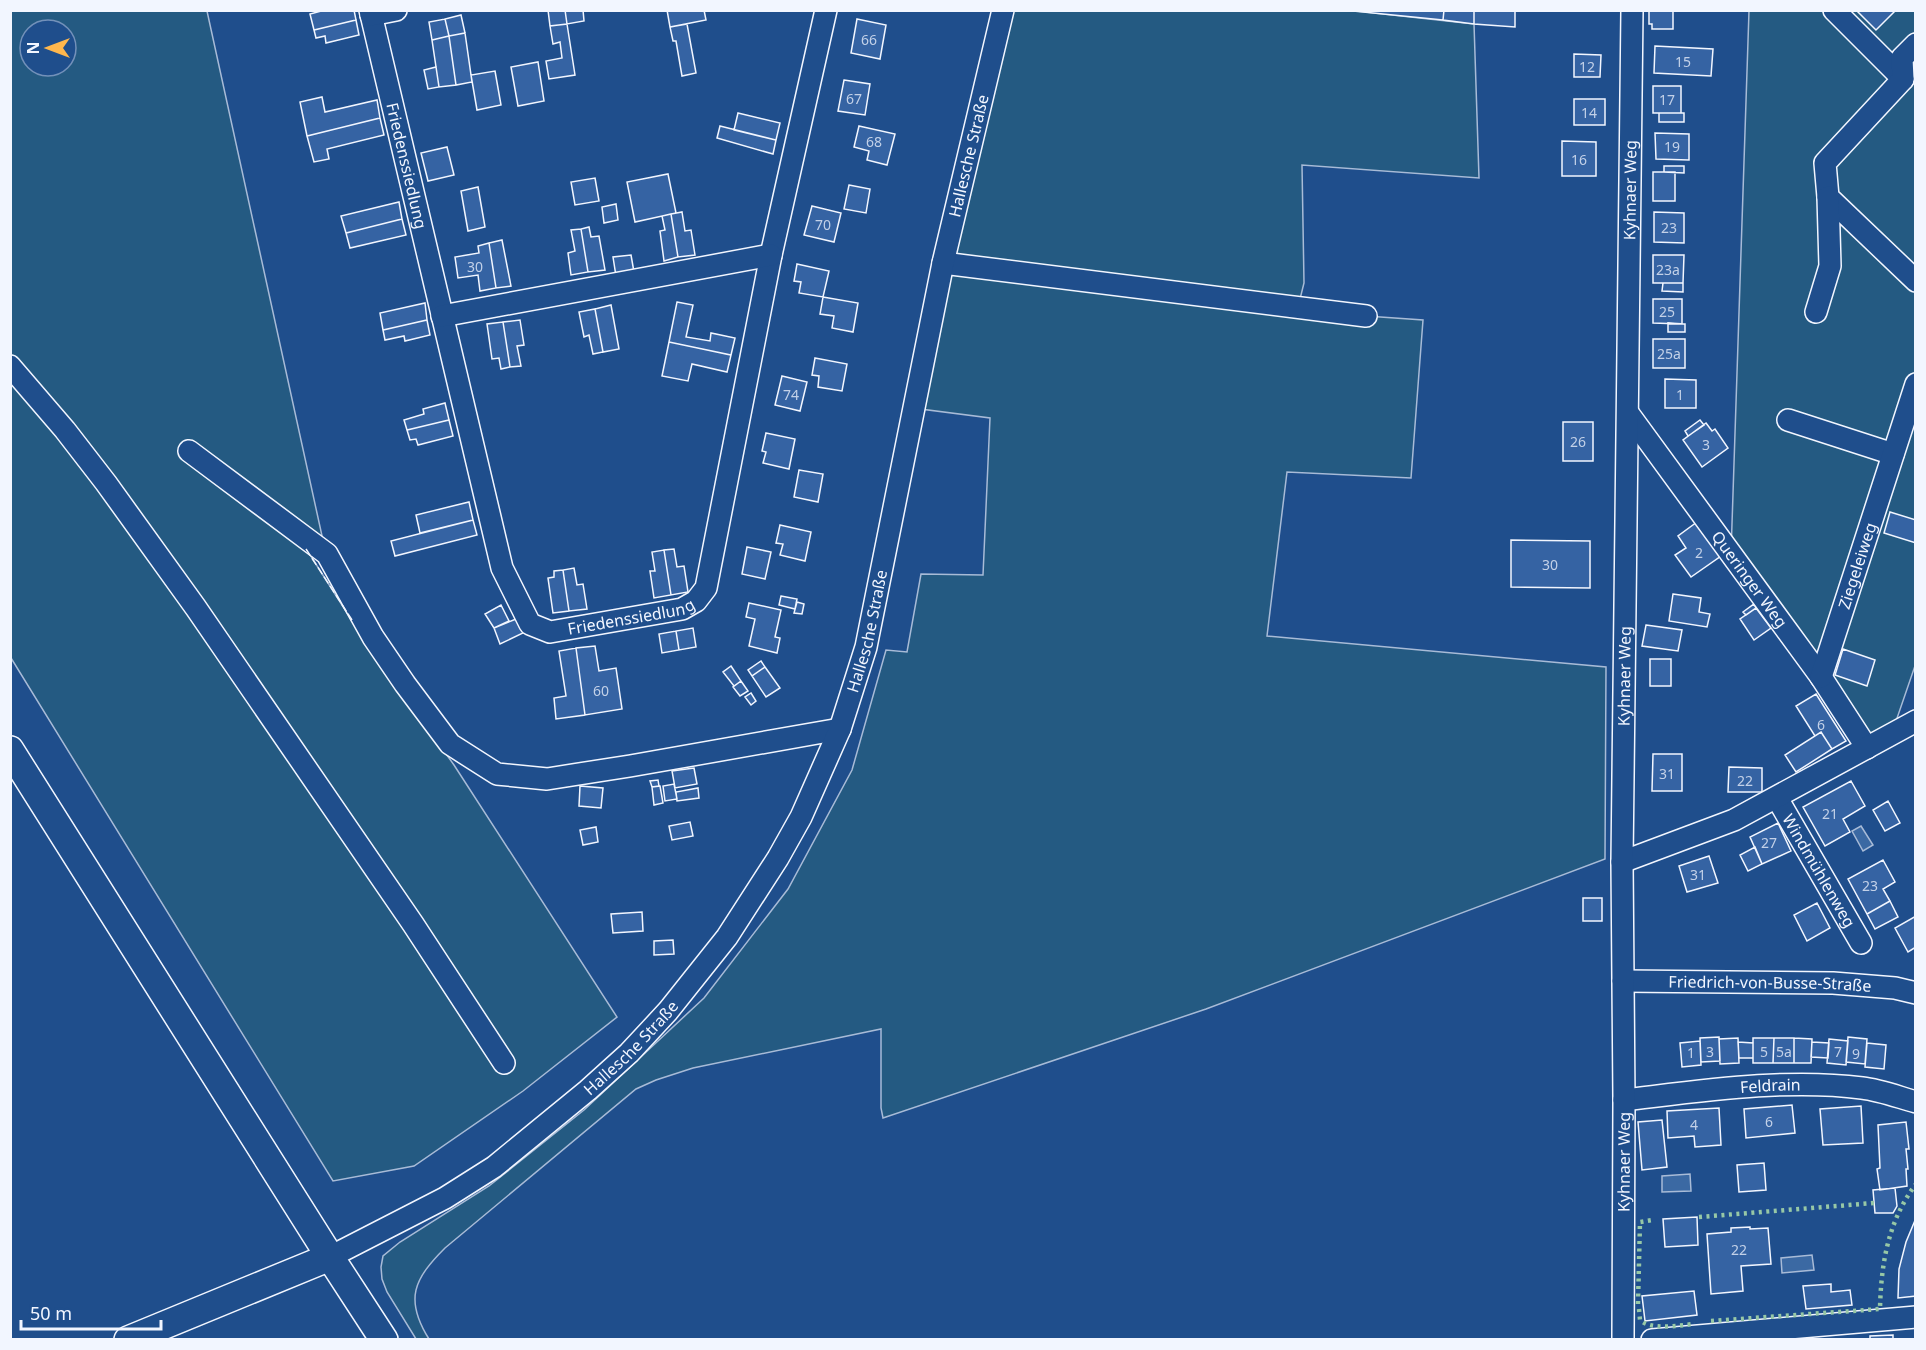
<svg xmlns="http://www.w3.org/2000/svg" width="1926" height="1350" font-family="'Noto Sans',sans-serif">
	<rect width="100%" height="100%" fill="#1f4e8c"/>
	<!-- green -->
	<path fill="#245a82" stroke="#a8bbd7" stroke-width="1.5" fill-rule="evenodd" d="M1347 10 1474 24 1479 178 1302 165 1304 283 1298 307 1366 316 1423 320 1411 478 1287 472 1267 636 1606 667 1605 859 1206 1009 883 1118 881 1108V1029L693 1068 656 1080 636 1089 445 1248C414 1279 404 1299 429 1339H416L387 1292 382 1279 381 1267 383 1256 400 1242 489 1186 584 1110 704 998 788 889 852 770 886 650 907 652 921 574 983 575 990 418 913 408 1003 11Z
		M11 11H207L324 545 185 441 179 451 307 550 363 638 454 765 617 1017 523 1091 414 1166 333 1181 11 658ZM30 30H66V66H30Z
		M1749 11H1915L1916 663 1894 727 1870 736 1731 554Z"/>
	<!-- water -->
	<path fill="#3b69a3" stroke="#a8bbd7" stroke-width="1.5" d="M1861 826 1873 845 1863 851 1852 831Z
		M1690 1174 1691 1191 1662 1192V1176Z
		M1812 1255 1814 1270 1782 1273 1781 1258Z"/>
	<!-- building -->
	<path fill="#3563a3" stroke="#f2f6ff" stroke-width="1.5" d="M325 10H354L356 20 314 30 310 14Z
		M548 10H565L567 24 550 26Z
		M565 10H583L584 21 567 24Z
		M667 10H704L706 20 670 27Z
		M1343 10H1444L1443 20Z
		M1444 10H1474V24L1443 20Z
		M1474 10H1515V27L1474 24Z
		M1649 10H1673V29H1652V24H1649Z
		M1856 10H1896L1876 30Z
		M461 15 465 33 449 36 445 19Z
		M445 19 449 36 432 40 429 22Z
		M857 19 886 25 880 59 851 53Z
		M356 20 359 35 326 43 325 36 316 38 314 30Z
		M567 24 575 75 549 79 546 61 562 58 560 42 553 44 550 26Z
		M687 24 696 73 682 76 676 41H673L670 27Z
		M465 33 472 82 456 85 449 36Z
		M449 36 456 85 439 87 432 40Z
		M1655 46 1713 49 1711 76 1654 73Z
		M1574 54 1601 55 1600 77H1574Z
		M538 62 544 101 518 106 511 67Z
		M436 67 439 87 428 89 424 70Z
		M495 71 501 105 477 110 471 75Z
		M844 80 870 84 865 115 838 111Z
		M1653 86H1681V113H1653Z
		M322 97 325 112 377 100 380 118 307 136 300 102Z
		M1574 99H1605V125H1574Z
		M738 113 780 123 776 140 734 130Z
		M1659 113H1684V122H1659Z
		M380 118 384 135 327 149 329 159 314 162 307 136Z
		M720 126 776 140 773 154 717 138Z
		M859 126 895 134 887 165 867 160 869 151 854 147Z
		M1655 133 1689 134V160L1656 159Z
		M1562 141 1596 142V176H1562Z
		M447 147 454 175 428 181 421 153Z
		M1664 166H1684V173L1664 172Z
		M1653 172H1675V201H1653Z
		M668 174 676 213 635 222 627 182Z
		M595 178 599 201 575 205 571 182Z
		M849 185 870 189 866 213 844 209Z
		M478 187 485 227 468 231 461 191Z
		M399 202 402 219 346 233 341 216Z
		M616 204 618 220 604 223 602 207Z
		M812 206 841 213 834 242 804 235Z
		M682 212 685 231 691 230 695 255 678 257 671 214Z
		M1654 212 1684 213V243L1654 242Z
		M671 214 678 257 664 261 660 231 665 230 662 216Z
		M402 219 406 235 350 248 346 233Z
		M589 227 591 237 599 236 605 270 588 272 581 229Z
		M581 229 588 272 571 275 568 253 575 251 571 230Z
		M502 240 511 286 496 288 489 243Z
		M489 243 496 288 480 291 478 275 458 278 455 257 479 253 478 246Z
		M631 255 634 272 616 276 613 257Z
		M1653 255H1684L1683 283H1653Z
		M797 264 829 271 823 297 799 293 801 282 794 281Z
		M1663 283H1683V292L1662 291Z
		M823 297 858 303 853 332 832 328 834 316 820 314Z
		M1653 299H1682V324L1653 323Z
		M677 302 693 305 686 337 710 341 711 333 735 338 731 355 669 342Z
		M425 303 427 320 383 330 380 313Z
		M611 305 619 349 603 352 595 309Z
		M595 309 603 352 593 354 589 335 584 337 579 312Z
		M427 320 430 335 405 341 404 336 385 340 383 330Z
		M520 320 524 345 517 346 521 366 510 367 503 322Z
		M503 322 510 367 501 369 499 358 492 359 487 324Z
		M1668 323 1685 324V332H1668Z
		M1653 339H1685V368H1653Z
		M669 342 731 355 727 372 692 364 688 381 662 376Z
		M815 358 847 364 842 391 818 387 819 376 812 375Z
		M782 376 807 382 800 411 775 405Z
		M1665 379 1696 380V408H1665Z
		M445 403 449 420 407 430 404 420 424 414 423 409Z
		M449 420 453 436 418 445 416 439 410 440 407 430Z
		M1700 420 1704 425 1688 436 1685 431Z
		M1563 422H1593V461H1563Z
		M1706 423 1712 431 1715 429 1728 448 1702 467 1683 440Z
		M766 433 795 439 789 469 763 463 766 452 762 451Z
		M799 470 823 474 818 502 794 497Z
		M469 502 473 520 420 533 416 515Z
		M1890 512 1916 520V543L1884 533Z
		M473 520 477 535 395 556 391 541Z
		M1697 522 1721 556 1691 577 1675 555 1686 548 1678 536Z
		M780 525 811 532 805 561 780 555 783 544 776 543Z
		M1511 540 1590 541V588L1511 587Z
		M747 547 771 552 765 579 742 574Z
		M674 549 677 567 684 566 688 592 671 595 664 550Z
		M664 550 671 595 654 598 650 571H655L652 552Z
		M574 568 577 585 583 584 587 609 569 611 563 570Z
		M563 570 569 611 553 613 548 578 554 577V571Z
		M1673 594 1701 598 1699 612 1710 614 1707 627 1669 621Z
		M781 596 797 599 795 609 779 605Z
		M797 602 804 604 802 614 794 613Z
		M749 603 781 610 775 637 780 638 777 653 749 646 755 619 746 617Z
		M1754 604 1756 608 1746 615 1743 612Z
		M501 605 509 621 494 628 485 614Z
		M1756 608 1771 628 1754 640 1740 619Z
		M516 619 523 633 500 644 494 628Z
		M1646 625 1682 630 1678 651 1642 646Z
		M693 628 696 647 679 650 676 631Z
		M676 631 679 650 662 653 659 634Z
		M595 646 599 671 616 668 622 709 585 715 576 648Z
		M576 648 585 715 556 719 554 698 566 696 559 651Z
		M1843 649 1875 660 1867 686 1835 675Z
		M1650 659H1671V686H1650Z
		M761 661 765 667 752 676 748 670Z
		M731 666 741 681 734 686 723 672Z
		M765 667 780 688 766 697 752 676Z
		M741 681 748 691 740 696 733 687Z
		M751 693 756 701 751 705 745 697Z
		M1816 694 1846 741 1832 749 1821 732 1815 736 1796 706Z
		M1821 732 1832 749 1796 772 1785 755Z
		M1653 754H1682V791H1652Z
		M1729 767 1762 768V792H1728Z
		M694 768 697 784 675 788 672 771Z
		M658 780 659 786 652 787 650 781Z
		M1851 781 1865 806 1843 819 1850 832 1825 846 1803 807Z
		M674 784 677 799 665 801 663 786Z
		M580 786 603 788 601 808 579 806Z
		M660 786 663 803 654 805 652 787Z
		M698 788 699 798 677 801 676 792Z
		M1888 801 1900 823 1885 831 1873 810Z
		M690 822 693 836 672 840 669 826Z
		M1778 823 1791 851 1762 864 1750 837Z
		M596 827 598 842 583 845 580 830Z
		M1755 847 1762 864 1748 871 1740 855Z
		M1709 856 1718 883 1687 892 1679 866Z
		M1883 860 1895 882 1883 889 1890 901 1867 914 1848 879Z
		M1583 898H1602V921H1583Z
		M1890 901 1898 917 1875 929 1867 914Z
		M1817 903 1830 928 1807 941 1794 915Z
		M642 912 643 931 613 933 611 914Z
		M1916 916V947L1908 952 1895 928Z
		M673 940 674 954 654 955V941Z
		M1719 1037 1720 1061 1701 1062 1700 1038Z
		M1848 1037 1867 1039 1865 1064 1846 1062Z
		M1738 1038 1739 1063 1720 1064 1719 1039Z
		M1753 1038H1774L1773 1063H1753Z
		M1774 1038H1794V1063H1773Z
		M1794 1038 1812 1039 1811 1063H1794Z
		M1829 1039 1848 1041 1846 1065 1827 1063Z
		M1700 1041 1701 1065 1682 1067 1680 1043Z
		M1738 1042 1753 1043V1058H1739Z
		M1812 1042 1829 1043 1828 1058 1811 1057Z
		M1867 1043 1886 1045 1884 1069 1865 1067Z
		M1792 1105 1795 1133 1746 1138 1744 1109Z
		M1861 1106 1863 1143 1823 1145 1820 1109Z
		M1719 1108 1721 1145 1695 1147 1694 1136 1668 1138 1667 1111Z
		M1662 1120 1667 1167 1642 1170 1638 1122Z
		M1906 1122 1909 1149H1906L1908 1169H1906L1907 1186 1880 1190 1877 1169 1880 1168 1878 1125Z
		M1764 1163 1766 1190 1739 1192 1737 1165Z
		M1895 1188 1897 1206 1893 1213H1875L1873 1190Z
		M1697 1217 1698 1245 1665 1247 1663 1219Z
		M1916 1218V1296L1898 1298 1899 1269 1906 1242Z
		M1750 1227V1229L1768 1228 1771 1264 1741 1266 1743 1291 1711 1294 1707 1234 1731 1232V1228Z
		M1831 1284V1292L1850 1290 1852 1305 1806 1309 1803 1286Z
		M1694 1291 1697 1315 1645 1321 1642 1296Z
		M1893 1335V1340H1870V1336Z"/>
	<g fill="none" stroke-linecap="round" stroke-linejoin="round">
		<!-- minor casing -->
		<g stroke="#f2f6ff" stroke-width="24">
			<g id="minor">
				<path id="s1" d="M370 10 502 568 530 624 550 632 682 609 696 601 706 588 771 255 826 10"/>
				<path d="M1834 10 1903 79"/>
				<path d="M371 15 396 10"/>
				<path d="M1916 44 1902 58 1903 79 1825 163 1828 197 1916 281"/>
				<path d="M943 263 1366 316"/>
				<path d="M1816 312 1830 266 1828 197"/>
				<path d="M442 316 771 255"/>
				<path d="M10 366 65 430 106 483 196 608 413 924 504 1063"/>
				<path id="s2" d="M1628 413 1821 677 1867 748"/>
				<path d="M1788 420 1893 454"/>
				<path d="M189 451 327 554 373 637 405 684 450 744 497 774 547 779 630 766 840 729"/>
				<path id="s3" d="M1821 677 1916 384"/>
				<path id="s4" d="M1777 798 1861 943"/>
				<path d="M1622 862 1734 820 1916 721"/>
				<path id="s5" d="M1623 981 1833 983 1895 988 1916 993"/>
				<path id="s6" d="M1624 1100C1701 1091 1786 1078 1862 1088 1880 1090 1898 1097 1916 1102"/>
				<path id="s7" d="M330 1257 445 1198 494 1167 588 1090 629 1053 668 1011 727 937 778 858 801 817 840 729 866 647 943 263 1003 10"/>
				<path id="s8" d="M1623 1340 1624 1100 1622 862 1632 10"/>
				<path d="M1652 1340 1916 1317"/>
			</g>
		</g>
		<!-- major casing -->
		<g stroke="#f2f6ff" stroke-width="30">
			<path id="major" d="M10 750 330 1257 384 1340
				M128 1340 330 1257"/>
		</g>
		<!-- minor -->
		<use href="#minor" stroke="#1f4e8c" stroke-width="21"/>
		<!-- major -->
		<use href="#major" stroke="#1f4e8c" stroke-width="27"/>
		<!-- hedge -->
		<path stroke="#97c8a6" stroke-width="4.5" stroke-dasharray="3 4.5" stroke-linecap="butt" d="M1699 1217 1874 1203
			M1638 1304 1640 1222 1652 1220
			M1639 1309 1640 1320C1652 1331 1679 1325 1695 1324
			M1711 1321 1880 1309C1881 1264 1888 1221 1916 1184"/>
		<!-- fence -->
		<path stroke="#f2f6ff" stroke-width="1.5" stroke-dasharray="8 3" stroke-linecap="butt" d="M306 549 352 620"/>
	</g>
	<g text-anchor="middle" dominant-baseline="central" stroke-width="4.5" stroke-linejoin="round" paint-order="stroke">
		<!-- number labels -->
		<g font-size="14" fill="#c3d1e8">
			<text x="869" y="39">66</text>
			<text x="1683" y="61">15</text>
			<text x="1587" y="66">12</text>
			<text x="854" y="98">67</text>
			<text x="1667" y="99">17</text>
			<text x="1589" y="112">14</text>
			<text x="874" y="141">68</text>
			<text x="1672" y="146">19</text>
			<text x="1579" y="159">16</text>
			<text x="823" y="224">70</text>
			<text x="1669" y="227">23</text>
			<text x="475" y="266">30</text>
			<text x="1668" y="269">23a</text>
			<text x="1667" y="311">25</text>
			<text x="1669" y="353">25a</text>
			<text x="791" y="394">74</text>
			<text x="1680" y="394">1</text>
			<text x="1578" y="441">26</text>
			<text x="1706" y="444">3</text>
			<text x="1699" y="552">2</text>
			<text x="1550" y="564">30</text>
			<text x="601" y="690">60</text>
			<text x="1821" y="724">6</text>
			<text x="1667" y="773">31</text>
			<text x="1745" y="780">22</text>
			<text x="1830" y="813">21</text>
			<text x="1769" y="842">27</text>
			<text x="1698" y="874">31</text>
			<text x="1870" y="885">23</text>
			<text x="1710" y="1051">3</text>
			<text x="1764" y="1051">5</text>
			<text x="1784" y="1051">5a</text>
			<text x="1838" y="1051">7</text>
			<text x="1691" y="1052">1</text>
			<text x="1856" y="1053">9</text>
			<text x="1769" y="1121">6</text>
			<text x="1694" y="1124">4</text>
			<text x="1739" y="1249">22</text>
		</g>
		<!-- street labels -->
		<g font-size="16" fill="#f2f6ff" stroke="#1f4e8c">
			<text stroke="none"><textPath href="#s7" startOffset="1341">Hallesche Straße</textPath></text>
			<text stroke="none"><textPath href="#s1" startOffset="160">Friedenssiedlung</textPath></text>
			<text stroke="none"><textPath href="#s8" startOffset="1150">Kyhnaer Weg</textPath></text>
			<text stroke="none"><textPath href="#s3" startOffset="117">Ziegeleiweg</textPath></text>
			<text stroke="none"><textPath href="#s2" startOffset="206">Queringer Weg</textPath></text>
			<text stroke="none"><textPath href="#s1" startOffset="740">Friedenssiedlung</textPath></text>
			<text stroke="none"><textPath href="#s7" startOffset="855">Hallesche Straße</textPath></text>
			<text stroke="none"><textPath href="#s8" startOffset="664">Kyhnaer Weg</textPath></text>
			<text stroke="none"><textPath href="#s4" startOffset="84">Windmühlenweg</textPath></text>
			<text stroke="none"><textPath href="#s5" startOffset="147">Friedrich-von-Busse-Straße</textPath></text>
			<text stroke="none"><textPath href="#s7" startOffset="369">Hallesche Straße</textPath></text>
			<text stroke="none"><textPath href="#s6" startOffset="147">Feldrain</textPath></text>
			<text stroke="none"><textPath href="#s8" startOffset="178">Kyhnaer Weg</textPath></text>
		</g>
	</g>
	<!-- border -->
	<rect width="1926" height="1350" fill="none" stroke="#f2f6ff" stroke-width="24"/>
	<!-- north arrow -->
	<g transform="translate(48 48) rotate(270)"><circle r="28" fill="#1f4e8c" stroke="#7391ba" stroke-width="1.5"/>
	<path d="M0-4.5L10 22L0 15L-10 22Z" fill="#ffb74d"/>
	<text y="-9" font-size="16" font-weight="bold" text-anchor="middle" fill="#f2f6ff">N</text>
	</g>
	<!-- scale -->
	<path d="M21 1320v9h140v-9" fill="none" stroke="#f2f6ff" stroke-width="3"/>
	<text x="30" y="1320" font-size="18" fill="#f2f6ff" stroke="#1f4e8c" stroke-width="4.5" paint-order="stroke">50 m</text>
</svg>
